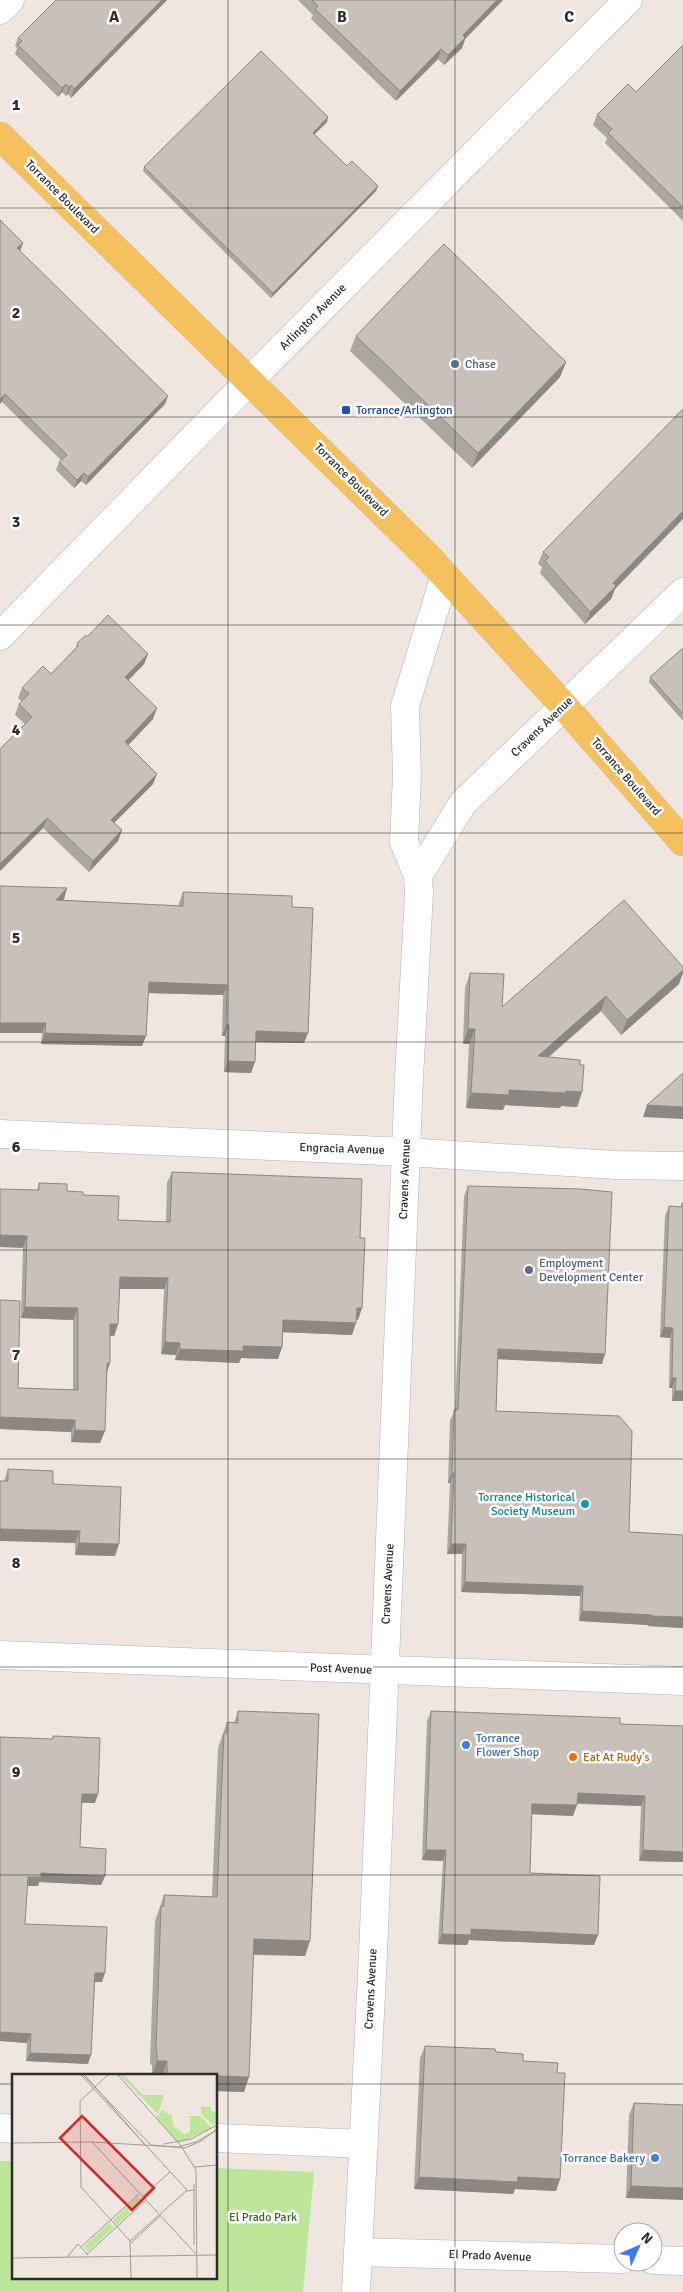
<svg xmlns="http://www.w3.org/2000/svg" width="683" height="2292" font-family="Signika,sans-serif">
	<rect width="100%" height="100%" fill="#eee6df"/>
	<!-- green -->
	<path fill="#bde69a" d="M0 2161H14V2278H216V2168L314 2172 303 2292H0Z"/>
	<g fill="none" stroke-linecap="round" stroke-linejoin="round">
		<!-- minor casing -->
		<g stroke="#afb3bd" stroke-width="29">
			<path id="minor" d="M0 10 10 0
				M0 636 250 380 628 0
				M418 876 463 803 683 592
				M0 1134 407 1152 616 1165 683 1166
				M0 1655 683 1681
				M0 2128 14 2129
				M216 2138 364 2144
				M358 2252 623 2259
				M653 2260 683 2261
				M356 2292 373 1954 409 1078 419 893 418 876 404 842 407 775 405 706 445 575"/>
		</g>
		<!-- major casing -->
		<g stroke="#c8c8c8" stroke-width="29">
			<path id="major" d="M0 136 428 557 564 706 683 842"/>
		</g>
		<!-- minor -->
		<use href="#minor" stroke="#fff" stroke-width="28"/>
		<!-- major -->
		<use href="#major" stroke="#f5c05e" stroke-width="28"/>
	</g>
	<!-- wall -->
	<path fill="#aba6a0" d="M56 0H167L71 98 68 94 66 96 62 92 58 97 15 54 17 48 15 46 18 38Z
		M298 0H503L465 39 462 48 444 65 438 59 396 101 311 19 313 15Z
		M683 45V221L605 143 607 138 593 125 597 115 636 92Z
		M327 122 314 134 347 166 378 186 376 191 271 298 143 171 144 167Z
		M0 220 23 243 20 251 165 404 86 485 81 481 74 488 56 470 59 462 61 460 2 402Z
		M356 336 566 362 560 377 472 468 350 351Z
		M543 552 615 589 611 599 585 624 540 573 542 567 538 564Z
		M77 643 148 654 144 664 128 680 153 719 128 745 153 784 114 823 122 830 118 841 89 872 43 828 0 871V749L25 724 15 715 19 704 22 702 18 698 22 688 51 674 76 648Z
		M683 648V721L649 682 650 677Z
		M67 888 64 899 62 900 179 906V903L183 892 292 907 304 1043 255 1042 251 1073 224 1072 225 1036H222L223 995 148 993 142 1046 41 1044 42 1033H0Z
		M470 973 502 1007 679 984 621 1035 601 1011 549 1057 580 1065 582 1092 577 1107 561 1106 560 1108 505 1105 503 1110 466 1108 469 1044H463L465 988Z
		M172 1172 360 1238 358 1320 356 1319 352 1335 283 1332 282 1347 278 1359 241 1358 239 1363 175 1360 176 1355 161 1354 164 1289H120L118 1324 114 1336 110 1335 100 1443 71 1442V1432L0 1429V1300L18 1388 73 1390V1320L21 1318 23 1248 37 1190 39 1183 83 1195 118 1220 166 1222 167 1183Z
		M468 1186 602 1364 498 1359 496 1411 629 1532 683 1535V1628L648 1626V1625L579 1621 580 1596 461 1592 462 1554H447L450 1483H448L450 1420 455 1410 464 1196Z
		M682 1203 683 1401H672V1388H669L670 1338 660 1337 665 1216 669 1206 681 1207Z
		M8 1469 53 1484 115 1556 75 1555V1543L4 1481Z
		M238 1711 305 1956 254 1955 244 2092 216 2091V2076H152V2065L150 2064 155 1921 164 1895 212 1897 218 1748 227 1722 234 1723Z
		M431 1711 620 1724 683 1862 639 1861 641 1806 577 1804 573 1816 532 1814 530 1873 594 1945 469 1940 467 1945 438 1944 443 1861 422 1860 427 1721Z
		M53 1736 95 1803H82L80 1847 105 1876 101 1885 39 1882 38 1886H27L25 1924 102 1982H95L88 2064 26 2061 27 2043 0 2041Z
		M425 2046 496 2052 557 2073 560 2179 556 2191 515 2189 513 2194 414 2189 420 2058Z
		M634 2103 683 2105 626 2198 629 2115Z"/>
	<!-- shaded-wall -->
	<path fill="#8b8782" d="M162 0H167L71 98 74 89Z
		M497 0H503L465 39 462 48 444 65 448 55 463 35Z
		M441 49 438 59 396 101 400 91Z
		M66 84 62 92 58 97 62 88Z
		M71 85 68 94 66 96 69 87Z
		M328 117 327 122 311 138 313 133Z
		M378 186 376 191 271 298 273 293Z
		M23 243 20 251 17 248Z
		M566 362 560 377 472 468 478 453Z
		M5 394 2 402 0 404V399Z
		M168 396 165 404 86 485 88 477Z
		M84 473 81 481 74 488 77 480Z
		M683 511V519L615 589 611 599 585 624 590 612 613 583Z
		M148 654 144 664 121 688 125 677Z
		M157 708 153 719 121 753 125 742Z
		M157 774 153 784 107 830 111 820Z
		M47 818 43 828 0 871V864Z
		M122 830 118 841 89 872 93 861Z
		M67 888 64 899 52 911 56 900Z
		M683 970V973L679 984 621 1035 627 1020Z
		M149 982 227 985 223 995 145 993Z
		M606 996 601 1011 532 1071 538 1056Z
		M0 1023H46L42 1033H0Z
		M226 1025H229L225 1036H222Z
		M468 1029H475L469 1044H463Z
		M256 1031 308 1033 304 1043 252 1042Z
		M45 1033 146 1036 142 1046 41 1044Z
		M228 1061 255 1062 251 1073 224 1072Z
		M509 1090 566 1091 582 1092 577 1107 561 1106 560 1108 505 1105 503 1110 466 1108 471 1093Z
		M647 1105 683 1107V1119L643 1117Z
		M0 1235 27 1236 23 1248 0 1247Z
		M120 1277 168 1278 164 1289H116Z
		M25 1307 78 1308 73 1320 21 1318Z
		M357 1308H362L358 1320 353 1319Z
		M283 1320 356 1323 352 1335 279 1332Z
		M110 1324H118L114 1336 105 1335Z
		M664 1327 673 1328 670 1338 660 1337Z
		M165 1342 180 1343 176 1355 161 1354Z
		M243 1346 282 1347 278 1359 241 1358 239 1363 175 1360 180 1349Z
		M498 1349 605 1354 602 1364 494 1359Z
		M107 1363H110L106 1375Z
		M672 1378H676L672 1388H669Z
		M675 1391H683V1401H672Z
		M0 1417 75 1420 71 1432 0 1429Z
		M75 1430 105 1431 100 1443 71 1442Z
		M452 1473H454L450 1483H448Z
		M0 1529 80 1531 75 1543 0 1541Z
		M79 1543 119 1544 115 1556 75 1555Z
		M451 1544H466L462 1554H447Z
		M465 1582 583 1586 580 1596 461 1592Z
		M582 1611 652 1615 648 1625 579 1621Z
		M652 1616 683 1617V1628L648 1626Z
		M578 1793 645 1796 641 1806 574 1803Z
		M82 1794H98L95 1803 79 1802Z
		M532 1804 577 1805 573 1816 528 1814Z
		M426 1850H446L443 1861 422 1860Z
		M643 1850 683 1852V1862L639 1861Z
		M41 1873 105 1876 101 1885 39 1882 38 1886H24L28 1877Z
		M471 1929 598 1935 594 1945 469 1940 467 1945 438 1944 442 1934Z
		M254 1939 310 1941 305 1956 249 1954Z
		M95 1973H105L102 1982H92Z
		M0 2032 31 2034 27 2043 0 2041Z
		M30 2053 91 2055 88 2064 26 2061Z
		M157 2061H167L162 2076H152Z
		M167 2074 249 2077 244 2092 216 2091V2076H166Z
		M419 2177H518L560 2179 556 2191 515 2189 513 2194 414 2189Z
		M631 2186 683 2188V2200L626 2198Z"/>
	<!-- building -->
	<path fill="#c7c1ba" stroke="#8b8782" d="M56 0H162L74 89 71 85 69 87 66 84 62 88 18 45 22 41 18 38Z
		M312 0H497L463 35 465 38 448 55 441 49 400 91 315 9 318 6Z
		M683 45V207L608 133 612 129 597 115 628 84 636 92Z
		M261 51 328 117 313 133 347 166 352 161 378 186 273 293 144 167Z
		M0 220 23 243 17 248 168 396 88 477 84 473 77 480 59 462 67 455 5 394 0 399Z
		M444 244 566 362 478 453 356 336Z
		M683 409V511L613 583 616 586 590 612 545 561 549 557 543 552Z
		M108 615 148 654 125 677 157 708 125 742 157 774 111 820 122 830 93 861 47 818 0 864V749L32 717 19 704 29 694 22 688 43 666 51 674 78 646 77 643 85 636H88Z
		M683 648V714L650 677Z
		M0 886 67 888 56 900 183 906V892L292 896V907L313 908 308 1033 256 1031 255 1062 228 1061 229 1025H226L227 985 149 982 146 1036 45 1033 46 1023H0Z
		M624 900 683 967V970L627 1020 606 996 538 1056 580 1060V1065H584L582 1092 566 1091V1093L509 1090V1095L471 1093 475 1029H468L470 973 504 974 502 1007Z
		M683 1073V1107L647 1105Z
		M172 1172 362 1179 360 1238H365L362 1308H357L356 1323 283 1320 282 1347 243 1346V1351L180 1349V1343L165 1342 168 1278 120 1277 118 1324H110V1363H107L105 1431 75 1430V1420L0 1417V1300L20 1301 18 1388 78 1390V1308L25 1307 27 1236 0 1235V1189L39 1190V1183L67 1184V1191L83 1192V1195L119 1196 118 1220 170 1222Z
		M468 1186 580 1189 612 1192 605 1354 498 1349 496 1411 619 1416 632 1431 629 1532 683 1535V1617L652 1616V1615L582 1611 583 1586 465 1582 466 1544H451L454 1473H452L454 1410H458Z
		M682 1203H683V1391H675L676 1378H672L673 1328 664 1327 669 1206 682 1207Z
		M8 1469 53 1471V1484L121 1487 119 1544 79 1543 80 1531 0 1529V1481H8Z
		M238 1711 319 1714 310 1941 254 1939 249 2077 167 2074V2061H157V2050L156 2049 161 1906H164V1895L217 1897 224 1733H227V1722L238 1723Z
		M431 1711 620 1718V1724L683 1726V1852L643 1850 645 1796 578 1793 577 1805 532 1804 530 1873 600 1876 598 1935 471 1929V1935L442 1934 446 1850H426Z
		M53 1736 100 1738 98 1794H82L80 1847 106 1849 105 1876 41 1873V1877H28L25 1924 107 1927 105 1973H95L91 2055 30 2053 31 2034 0 2032V1737L53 1739Z
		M425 2046 495 2049 496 2052 523 2054V2061L558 2063 557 2073H565L560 2179 518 2177 517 2182 419 2177Z
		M634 2103 683 2105V2188L631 2186Z"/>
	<!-- grid -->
	<path fill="none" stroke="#2d2d2d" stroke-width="1" stroke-opacity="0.55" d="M228 0V2292M455 0V2292M0 208H683M0 417H683M0 625H683M0 833H683M0 1042H683M0 1250H683M0 1459H683M0 1667H683M0 1875H683M0 2084H14M216 2084H683"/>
	<!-- markers -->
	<g fill="#5c6f8a" stroke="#fff" stroke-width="2">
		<circle cx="455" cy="364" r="5"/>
		<circle cx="529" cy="1270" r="5"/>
	</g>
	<rect fill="#1a4fb4" stroke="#fff" stroke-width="2" x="341" y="405" width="10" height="10" rx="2.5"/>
	<circle fill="#0f9aa8" stroke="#fff" stroke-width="2" cx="585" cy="1504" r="5"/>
	<g fill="#3f7fe0" stroke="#fff" stroke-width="2">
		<circle cx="466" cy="1745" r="5"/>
		<circle cx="655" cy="2158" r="5"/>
	</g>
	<circle fill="#e8710a" stroke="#fff" stroke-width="2" cx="573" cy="1757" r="5"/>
	<g text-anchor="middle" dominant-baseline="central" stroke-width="5" stroke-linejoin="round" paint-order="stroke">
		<!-- street labels -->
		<g font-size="12" fill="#2d2d2d" stroke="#fff">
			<text transform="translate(62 197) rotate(45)">Torrance Boulevard</text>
			<text transform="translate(313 317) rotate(-45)">Arlington Avenue</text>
			<text transform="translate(351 480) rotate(45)">Torrance Boulevard</text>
			<text transform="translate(542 727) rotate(-44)">Cravens Avenue</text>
			<text transform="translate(626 777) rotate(49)">Torrance Boulevard</text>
			<text transform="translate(342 1149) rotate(2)">Engracia Avenue</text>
			<text transform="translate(405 1179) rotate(-88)">Cravens Avenue</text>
			<text transform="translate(388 1584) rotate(-87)">Cravens Avenue</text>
			<text transform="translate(341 1669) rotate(2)">Post Avenue</text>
			<text transform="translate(371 1989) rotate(-87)">Cravens Avenue</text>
			<text transform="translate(490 2256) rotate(2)">El Prado Avenue</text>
		</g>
		<!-- service labels -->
		<g font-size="12" fill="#4e5e75" stroke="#fff" text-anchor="start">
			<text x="465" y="364">Chase</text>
			<text x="539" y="1263">Employment<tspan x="539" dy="14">Development Center</tspan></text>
		</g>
		<!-- transit labels -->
		<g font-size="12" fill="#164399" stroke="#fff" text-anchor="start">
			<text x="356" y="410">Torrance/Arlington</text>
		</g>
		<!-- culture labels -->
		<g font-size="12" fill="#0d838f" stroke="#fff" text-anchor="end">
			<text x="575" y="1497">Torrance Historical<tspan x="575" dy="14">Society Museum</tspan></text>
		</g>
		<!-- shop labels -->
		<g font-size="12" fill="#366cbe" stroke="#fff" text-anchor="start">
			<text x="476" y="1738">Torrance<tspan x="476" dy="14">Flower Shop</tspan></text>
			<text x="645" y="2158" text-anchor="end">Torrance Bakery</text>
		</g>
		<!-- food labels -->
		<g font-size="12" fill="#c56008" stroke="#fff" text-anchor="start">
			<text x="583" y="1757">Eat At Rudy's</text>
		</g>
		<!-- park labels -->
		<g font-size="12" fill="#346d19" stroke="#fff">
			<text x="263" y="2217">El Prado Park</text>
		</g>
	</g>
	<!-- overview -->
	<g transform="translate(12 2074)">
		<rect width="205" height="205" fill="#eee6df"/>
		<path d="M107 0H111L131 21H152L146 40ZM189 33H199V37L205 39V49L200 50 189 40ZM150 36 160 42 161 52 172 60 178 58V43L171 42H188L200 54 166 69 144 44ZM126 122 131 127 105 151 101 146ZM97 149 102 153 76 177 72 173Z" fill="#bde69a"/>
		<path fill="none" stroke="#a19c98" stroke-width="1" d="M68 0 175 116M70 0 139 71 173 74 189 67 205 55M72 0 133 71M97 0 68 27 69 113 118 167 119 205M105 0 169 72 184 96 185 205M80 68 184 180M0 69 79 68 166 73 184 68 205 56M152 70 179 65 205 51M183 93 205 91M182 110V171M130 123 158 98M118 167 174 117 183 116M119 169 148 142M69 173 127 120M75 180 133 127M55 183 66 170 76 181M0 184 205 181"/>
		<path fill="#d62828" fill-opacity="0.15" stroke="#d62828" stroke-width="2.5" d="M70 42 142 114 120 136 48 64Z"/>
		<rect width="205" height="205" fill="none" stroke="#2d2d2d" stroke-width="2.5"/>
	</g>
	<g font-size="16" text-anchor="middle" font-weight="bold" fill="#2d2d2d" stroke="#fff" stroke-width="5" stroke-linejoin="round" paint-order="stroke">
		<text x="114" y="22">A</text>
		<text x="342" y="22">B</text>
		<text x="569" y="22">C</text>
		<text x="16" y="110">1</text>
		<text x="16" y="318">2</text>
		<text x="16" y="527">3</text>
		<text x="16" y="735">4</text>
		<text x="16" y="943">5</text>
		<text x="16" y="1152">6</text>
		<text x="16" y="1360">7</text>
		<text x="16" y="1568">8</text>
		<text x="16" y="1777">9</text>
	</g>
	<!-- north arrow -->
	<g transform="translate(638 2247) rotate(45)"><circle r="24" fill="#ffffff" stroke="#ababab"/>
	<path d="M0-4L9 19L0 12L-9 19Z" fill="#3c76ff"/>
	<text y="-8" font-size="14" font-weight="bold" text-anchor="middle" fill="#2d2d2d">N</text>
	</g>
</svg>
